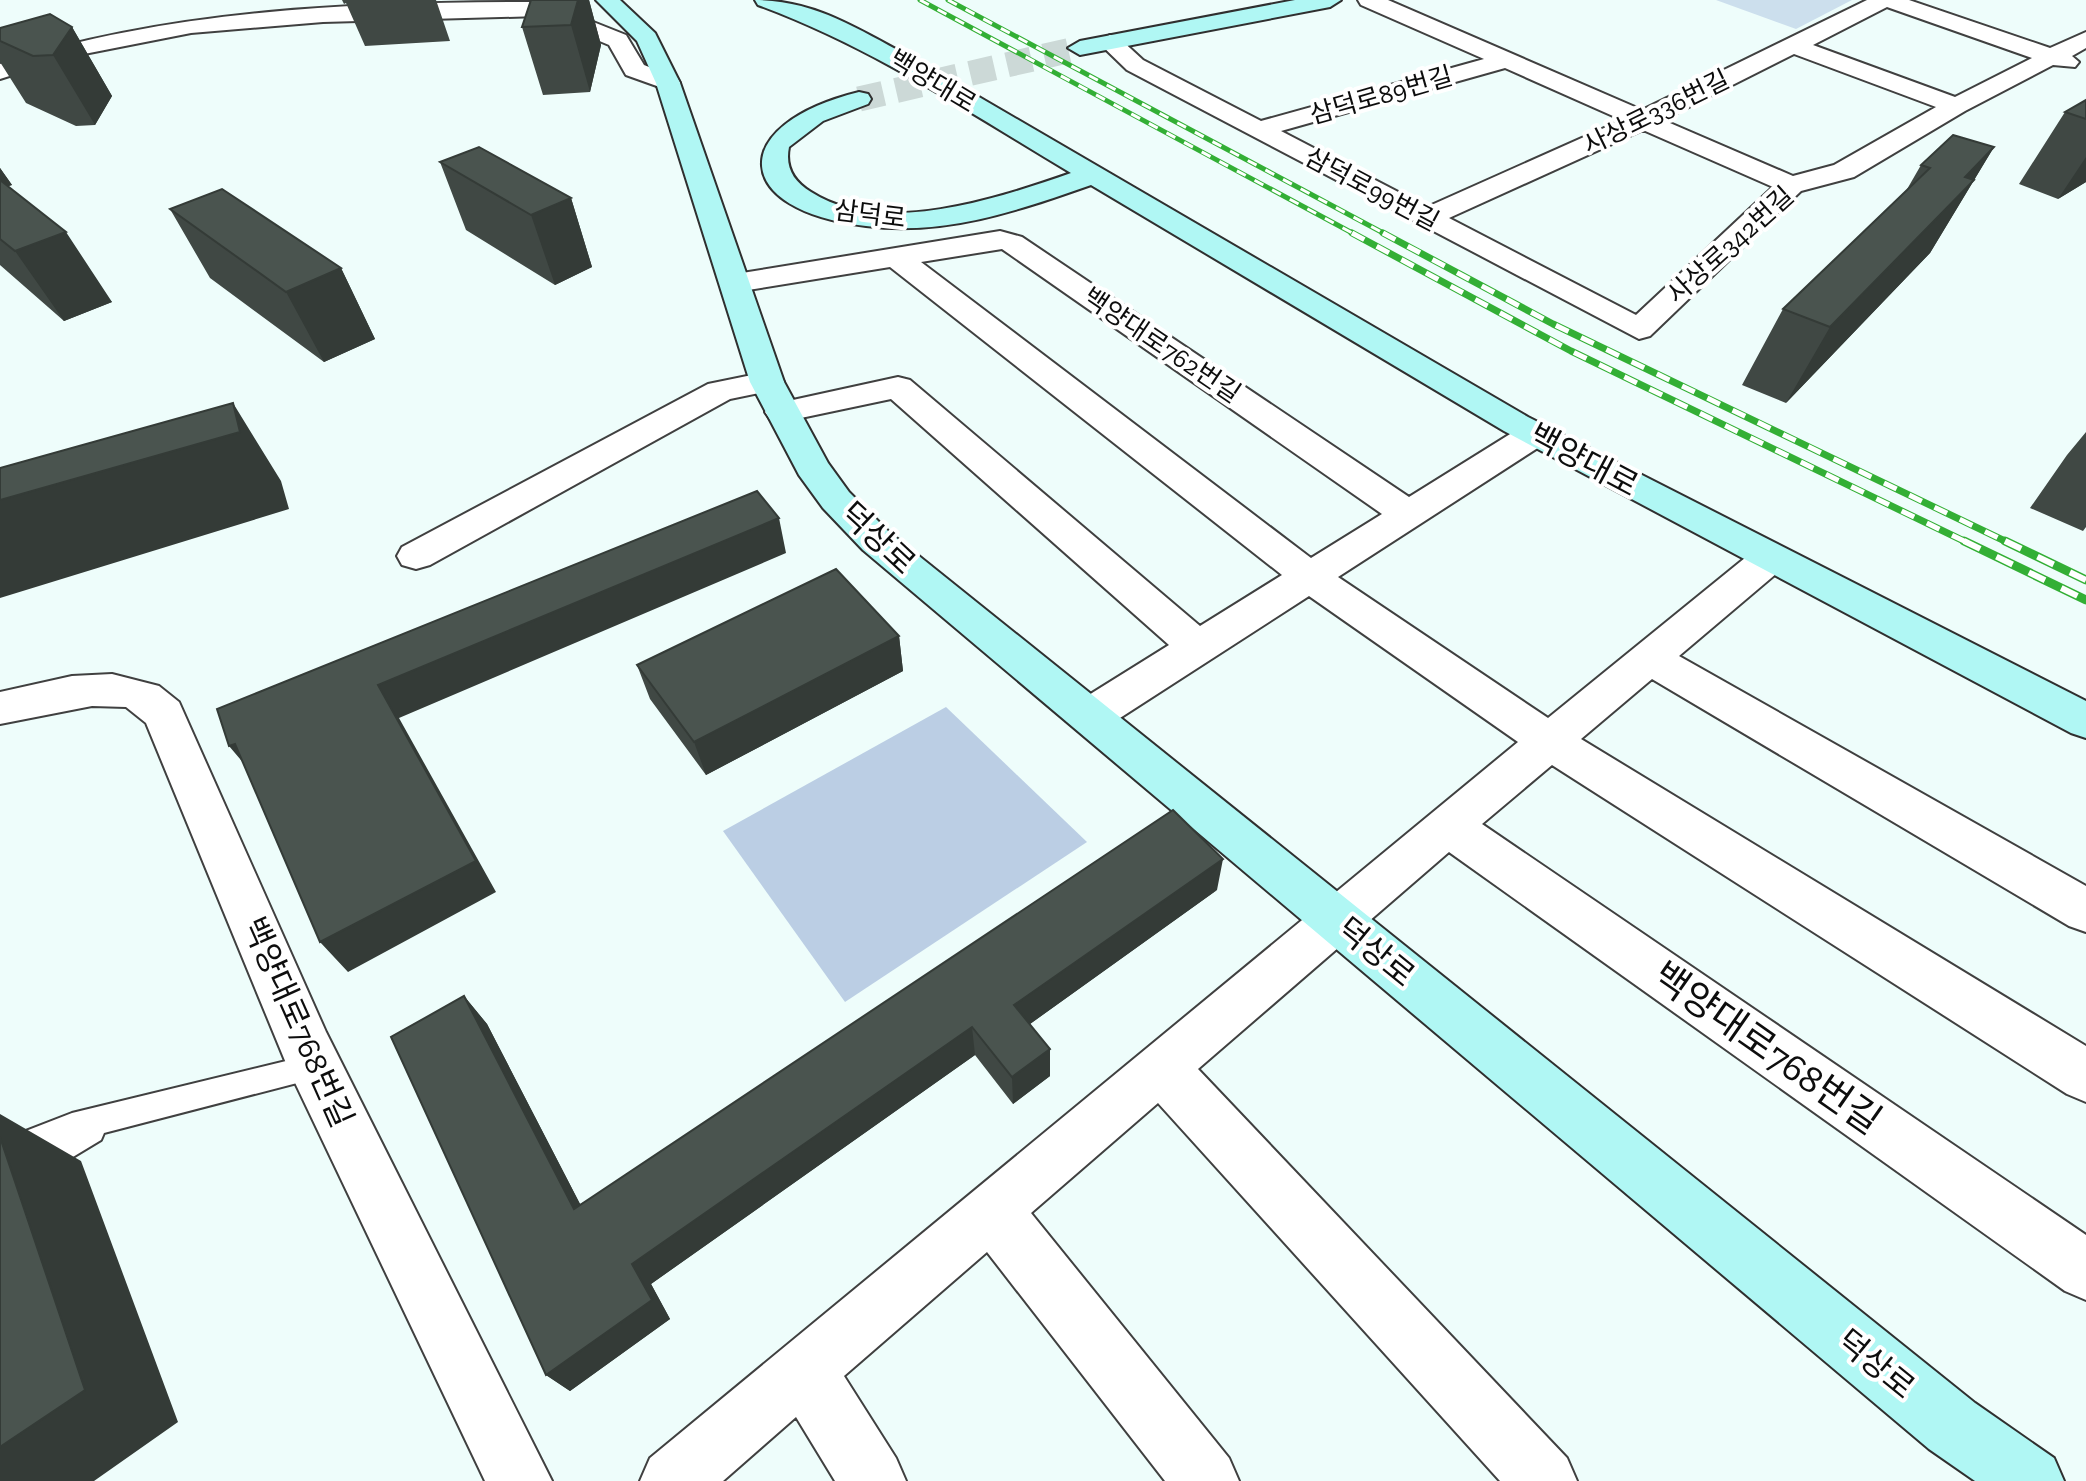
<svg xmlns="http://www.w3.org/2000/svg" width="2086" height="1481" font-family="'Zilla Slab','Noto Sans KR',serif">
	<rect width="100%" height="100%" fill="#eefdfb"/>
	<!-- green -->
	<path fill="#bbcee4" d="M946 707 1087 842 845 1002 723 831Z"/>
	<!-- pitch -->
	<path fill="#ccdfed" d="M1716 0H1852L1796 29Z"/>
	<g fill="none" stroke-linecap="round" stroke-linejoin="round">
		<!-- secondary-tunnel -->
		<path stroke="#ccd9d7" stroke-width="25" stroke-dasharray="25 13" stroke-linecap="butt" d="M859 99 1080 48"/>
		<!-- service casing -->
		<g stroke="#404040" stroke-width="4">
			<path id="service" d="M315 1054 324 1058 328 1067 324 1076 104 1133 101 1140 0 1201V1171L7 1166 0 1169V1141L72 1113Z"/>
		</g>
		<!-- minor casing -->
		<g stroke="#404040" stroke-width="4">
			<path id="minor" d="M1358 0H1388L1642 110 1867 0H1909L2050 48 2086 32V48L2072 56 2079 62 2075 67 2053 65 1965 111 1854 177 1801 191 1650 336 1639 339 1127 70 1098 42 1110 35 1118 37 1143 60 1261 121 1484 59 1361 5ZM1887 7 2032 58 1955 97 1813 45ZM1794 54 1936 107 1834 165 1793 176 1663 120ZM1505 68 1622 120 1427 207 1281 131ZM1643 130 1773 187 1636 315 1449 218Z
				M543 2 626 35 644 65 677 78 680 83 668 90 626 75 609 45 540 16 323 22 191 33 69 57 0 79V64C175 8 360 2 543 2Z
				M1000 231 1022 237 1409 497 1523 426 1535 423 1547 426 1552 434 1547 442 1338 577 1548 718 1756 549 1770 545 1784 549 1789 558 1784 567 1679 656 2086 886V932L2069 926 1652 679 1581 739 2086 1046V1102L2067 1094 1552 765 1482 824 2086 1235V1300L2065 1291 1449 852 1198 1069 1567 1458 1577 1481H1500L1158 1103 1031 1213 1229 1458 1239 1481H1165L987 1252 844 1376 896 1458 906 1481H835L796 1417 723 1481H640L650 1458 1518 742 1309 596 1106 727 1091 732 1076 727 1069 715 1076 703 1169 645 891 399 782 422 770 419 765 412 770 405 898 377 910 380 1200 626 1282 575 890 267 736 292 725 289 721 283 725 277 736 274ZM1002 249 1382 514 1311 558 921 262Z
				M767 372 779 375 784 382 779 389 730 399 430 565 416 569 402 565 397 556 402 547 708 384Z
				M112 674 159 686 179 702 326 1032 552 1481H485L288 1068 146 723 126 707 92 706 0 724V692L72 676Z"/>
		</g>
		<!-- secondary casing -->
		<g stroke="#2f2f2f" stroke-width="4">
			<path id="secondary" d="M596 0H620L655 33 680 83 784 382 828 463 849 492 889 532 1975 1403 2054 1458 2064 1481H1975L1929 1449 863 550 823 508 799 475 750 382 656 83 637 41Z
				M755 0C814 0 856 28 907 55L1528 417 2086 701V738L2071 733 1504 431 1091 185C1017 211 945 236 866 226 732 211 725 125 859 92L868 94 871 99 868 104 823 121 789 147C785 167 793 181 811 192 882 238 999 198 1071 173 969 112 870 46 758 5Z
				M1295 0H1341L1330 7 1080 55 1068 48 1080 41Z"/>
		</g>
		<!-- service -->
		<use href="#service" fill="#fff" fill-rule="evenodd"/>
		<!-- minor -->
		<use href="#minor" fill="#fff" fill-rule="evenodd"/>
		<!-- secondary -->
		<use href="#secondary" fill="#b0f7f4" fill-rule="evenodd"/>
		<!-- rail-far2 casing -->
		<g stroke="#33af35" stroke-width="5">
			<path id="rail-far2" d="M920 0 1356 235
				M948 0 1387 235"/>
		</g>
		<!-- rail-far1 casing -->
		<g stroke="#33af35" stroke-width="7">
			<path id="rail-far1" d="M1352 233 1571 351 1968 543
				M1383 233 1553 324 2009 543"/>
		</g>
		<!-- rail casing -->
		<g stroke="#33af35" stroke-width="9">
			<path id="rail" d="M1964 541 2086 600
				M2005 541 2086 580"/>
		</g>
		<!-- rail-far2 -->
		<use href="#rail-far2" stroke="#fff" stroke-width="3" stroke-dasharray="10" stroke-linecap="butt"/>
		<!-- rail-far1 -->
		<use href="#rail-far1" stroke="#fff" stroke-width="5" stroke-dasharray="14" stroke-linecap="butt"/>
		<!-- rail -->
		<use href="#rail" stroke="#fff" stroke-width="6" stroke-dasharray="18" stroke-linecap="butt"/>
	</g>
	<!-- wall -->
	<path fill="#404844" d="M342 0H436L450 41 365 46 346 3 344 4Z
		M589 0 601 45 590 92 543 95 522 27Z
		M72 27 112 96 95 125 76 126 26 103 0 62V28Z
		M2086 100V182L2058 199 2019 184 2065 112Z
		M1994 147 1930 253 1786 403 1742 385 1783 309 1906 191 1921 165Z
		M440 162 571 198 592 267 555 285 466 230Z
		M0 168 12 185 8 186 112 302 64 321 0 265Z
		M170 209 341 268 375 339 324 362 210 278Z
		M2086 432V527L2083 531 2030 508 2067 455Z
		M899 636 903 671 706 775 650 699 637 665Z
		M1217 890 1030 1024 1050 1076 1013 1104 975 1055 651 1284 670 1319 570 1391 546 1375 464 996 487 1024 580 1204Z"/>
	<!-- shaded-wall -->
	<path fill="#343b37" d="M578 0H589L601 45 590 92 571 25Z
		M72 27 112 96 95 125 53 55Z
		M1994 147 1930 253 1786 403 1830 327 1965 177Z
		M2086 157V182L2058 199Z
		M0 168 12 185 0 189Z
		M571 198 592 267 555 285 531 215Z
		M66 232 112 302 64 321 15 251Z
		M341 268 375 339 324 362 286 292Z
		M233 403 281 481 289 509 0 598V500Z
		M779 518 786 553 399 718 496 892 348 972 320 942 378 685Z
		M899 636 903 671 706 775 694 742Z
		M235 744 257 779 229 746Z
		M1223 859 1217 890 1016 1034 1014 1005Z
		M464 996 487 1024 594 1231 574 1209Z
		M972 1027 975 1055 651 1284 670 1319 570 1391 546 1375 632 1264Z
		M1050 1049V1076L1013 1104 1012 1077Z
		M0 1114 81 1161 178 1422 94 1481H0Z"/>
	<!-- building -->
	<path fill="#4a544f" stroke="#343b37" stroke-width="2" d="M531 0H578L571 25 522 27Z
		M50 14 72 27 53 55 33 56 0 41V28Z
		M2086 100V119L2065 112Z
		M1953 135 1994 147 1965 177 1974 180 1830 327 1783 309 1930 168 1921 165Z
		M479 147 571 198 531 215 440 162Z
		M0 180 66 232 15 251 0 239Z
		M222 189 341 268 286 292 170 209Z
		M233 403 240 432 0 500V468Z
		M757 491 779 518 378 685 476 861 320 942 235 744 229 746 217 709Z
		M836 569 899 636 694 742 637 665Z
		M1173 810 1223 859 1014 1005 1050 1049 1012 1077 972 1027 632 1264 652 1300 546 1375 391 1037 464 996 574 1209Z
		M0 1137 85 1390 0 1447Z"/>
	<g text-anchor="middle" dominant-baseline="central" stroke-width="8" stroke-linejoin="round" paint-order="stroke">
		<!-- far-street labels -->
		<g font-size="26" fill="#0d0d0d" stroke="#fff">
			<text transform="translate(933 81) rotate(31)">백양대로</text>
			<text transform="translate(1381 95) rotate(-16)">삼덕로89번길</text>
			<text transform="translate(1656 112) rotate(-26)">사상로336번길</text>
			<text transform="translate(1372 189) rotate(28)">삼덕로99번길</text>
			<text transform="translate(870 214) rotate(7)">삼덕로</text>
			<text transform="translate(1730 245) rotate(-42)">사상로342번길</text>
			<text transform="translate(1162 345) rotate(34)">백양대로762번길</text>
		</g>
		<!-- street labels -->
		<g font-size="32" fill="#0d0d0d" stroke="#fff">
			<text transform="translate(1584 460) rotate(28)">백양대로</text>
			<text transform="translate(878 538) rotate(43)">덕상로</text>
			<text transform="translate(1376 952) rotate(39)">덕상로</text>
			<text transform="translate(298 1022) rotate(66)">백양대로768번길</text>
			<text transform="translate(1876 1364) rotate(39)">덕상로</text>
		</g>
		<!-- near-street labels -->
		<g font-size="38" fill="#0d0d0d" stroke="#fff">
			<text transform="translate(1767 1048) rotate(35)">백양대로768번길</text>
		</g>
	</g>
</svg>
